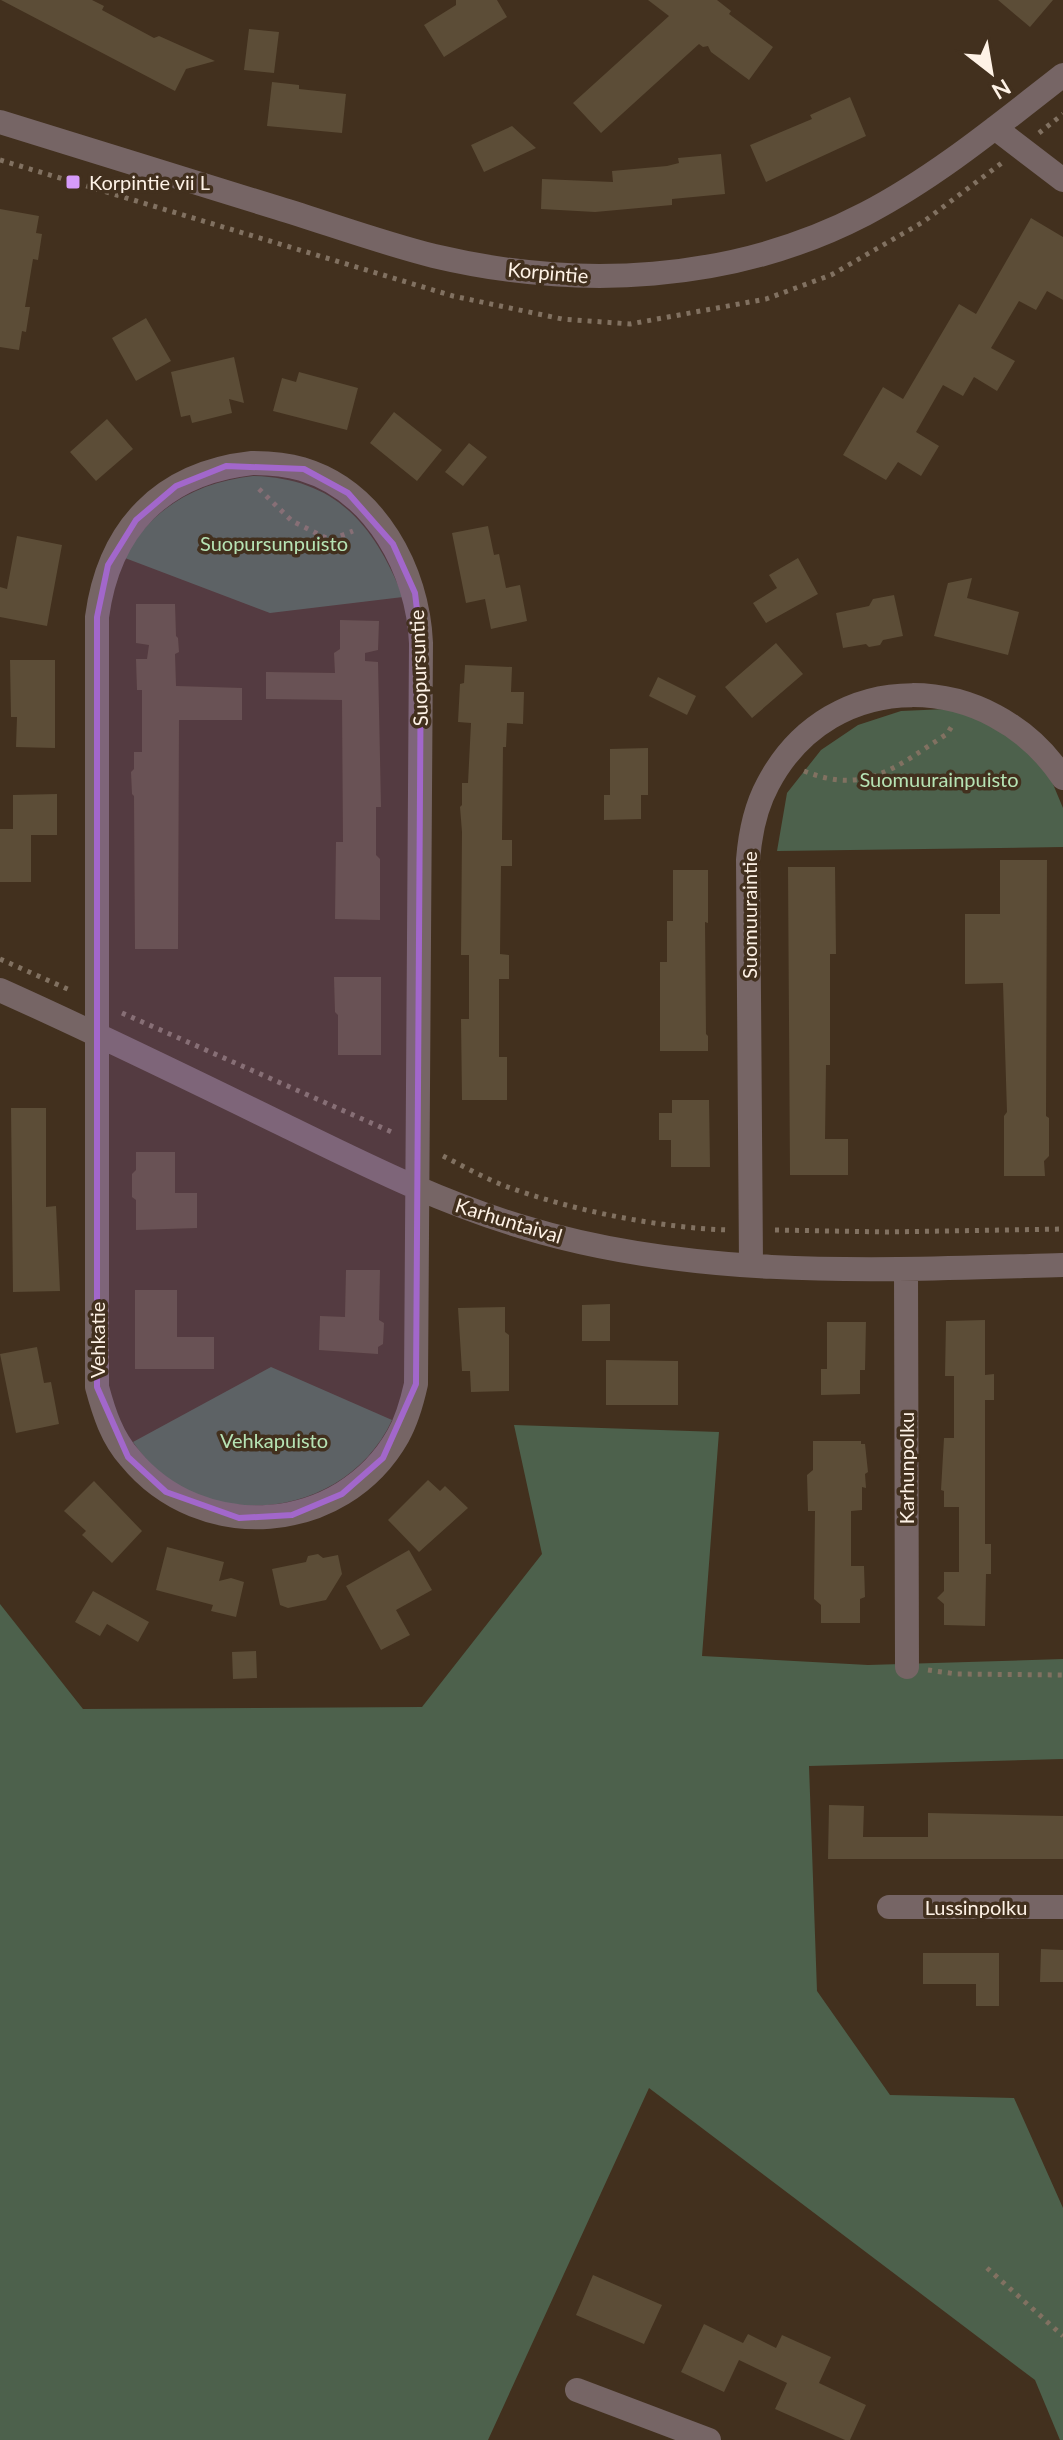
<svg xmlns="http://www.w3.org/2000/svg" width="1063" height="2440" font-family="Lato,sans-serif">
	<rect width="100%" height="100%" fill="#42301e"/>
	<!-- green -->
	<path fill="#4d614c" d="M253 476C335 478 374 524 403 597L270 613 125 558C150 508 198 482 253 476Z
		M946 709 987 718 1022 744 1050 777 1063 808V847L777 851 787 793 821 750 858 725 901 711Z
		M271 1367 392 1420C345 1522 196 1537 133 1442Z
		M514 1425 719 1432 702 1656 868 1665 1063 1659V1759L809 1766 817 1991 890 2095 1014 2098 1063 2208V2440H1060L1035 2380 649 2088 488 2440H0V1604L83 1709 422 1707 542 1554Z"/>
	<!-- building -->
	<path fill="#5c4d37" d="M1 0H92L104 6 102 10 154 38 159 36 215 61 186 69 175 91Z
		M456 0H497L507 17 444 57 424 25 456 5Z
		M648 0H717L731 11 729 14 773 47 749 80 711 52 708 46 703 47 699 44 601 133 573 103 669 16Z
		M998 0H1053L1030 27Z
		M249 29 279 32 274 73 244 70Z
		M272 82 299 85V89L346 94 342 133 267 126Z
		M850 97 866 136 766 182 750 145 812 119 810 115Z
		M512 126 536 148 484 172 471 145Z
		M721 154 725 194 672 199V205L595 212 541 209 542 179 613 182 612 171 667 166 679 163 678 158Z
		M0 209 39 216 36 233 42 234 38 260 33 259 25 307H30L26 332 22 331 19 350 0 347Z
		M1031 218 1063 237V300L1047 291 1036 310 1019 301 991 348 1015 361 997 391 974 377 963 396 943 385 916 432 939 446 921 476 898 462 886 480 843 455 883 387 903 399 959 304 976 314Z
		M146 318 171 361 136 381 112 338Z
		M234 357 244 403 229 399 232 413 192 423 190 415 181 417 171 372Z
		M299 372 358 388 347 430 273 411 282 378 296 382Z
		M394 412 442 450 417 481 370 443Z
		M107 419 133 449 96 481 70 452Z
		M469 443 487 457 463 486 445 472Z
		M488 526 494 555 499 554 506 588 520 585 527 621 491 629 485 599 466 603 452 533Z
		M17 536 62 545 47 626 0 617V587L7 589Z
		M798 558 818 594 766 623 753 603 777 588 769 575Z
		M972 578 967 598 1019 612 1008 655 934 636 948 583Z
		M894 595 903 636 883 640 880 645 869 647 866 644 843 648 836 613 869 606 873 599Z
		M136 604H175L176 636 178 638 179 652 175 654 176 686 242 688V720H179L178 949H135L134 796 132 794 131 772 134 769V752H142V690H137L136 659H147L149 645 136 643Z
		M340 620 379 621 378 650 365 653V661L378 662 381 807H376V855L380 859V920L335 919 336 842H343L342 700 266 699V672L335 673 334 653 340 649Z
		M776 643 803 674 752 718 725 687Z
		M10 660H55V748L16 747 17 717H11Z
		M465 665 512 667 511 692H524L523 724 507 723 506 747H503L502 840H512V866H501L500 954 509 955V979H499V1057H507V1100H462L461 1019H469V955H461L462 832 460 807 462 805V783H468L471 723 458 722 460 684 464 683Z
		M658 677 696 696 687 715 649 696Z
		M648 748V795H641V819L604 820V795H610V749Z
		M57 794V835H31V882H0V829H13V795Z
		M1000 860H1047L1046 1116 1049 1118V1156L1044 1161 1045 1176H1004V1116L1007 1112 1003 983 965 984V914H1000Z
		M788 867H835L836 954H830V1065H826L825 1139H848V1175H790Z
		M673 870H708V923L705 922 706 1034 708 1036V1051H660V962H667V921H673Z
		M334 977H381V1055H338V1015L335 1012Z
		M672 1100H709L710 1167H671V1140H659V1113H672Z
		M11 1108H46V1207L56 1206 60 1291 13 1292Z
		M136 1152H175V1193H197V1228L136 1230V1200L132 1197V1174L136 1170Z
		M346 1270H380L379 1320 384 1323 383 1344 378 1347V1354L319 1350 320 1316 345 1317Z
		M135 1290H177V1337H214V1369H135Z
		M610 1304V1341H582V1305Z
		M505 1307V1332L509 1335V1391L471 1392 470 1371H462L458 1308Z
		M985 1320V1375L994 1374V1400H985V1544H991V1574H986L985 1626 944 1625V1604L937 1598 944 1591V1572H959V1507H944V1491L941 1490 944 1438H954V1376H945L946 1321Z
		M827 1322H866L865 1370H860V1394L821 1395V1369H827Z
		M37 1347 44 1383 51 1382 59 1424 16 1433 0 1354Z
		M606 1360 678 1361V1405H606Z
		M813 1441H861V1444H865L868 1472 865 1474 866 1488 862 1487V1510L851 1511V1566H864L865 1597 860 1599V1623H821V1605L814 1599 815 1511H808L807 1475 813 1470Z
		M428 1480 440 1491 445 1486 468 1508 419 1552 388 1520Z
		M94 1481 142 1531 112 1563 82 1535 86 1531 64 1511Z
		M167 1547 224 1562 219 1581 231 1578 244 1582 236 1617 211 1611 213 1605 156 1590Z
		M409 1550 432 1590 396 1610 410 1635 381 1650 346 1586Z
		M318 1554 323 1558 338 1555 342 1574 326 1600 288 1608 280 1605 272 1569 306 1562 308 1556Z
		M93 1591 149 1622 138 1642 107 1624 100 1636 75 1622Z
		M256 1651 257 1678 233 1679 232 1652Z
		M829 1805 864 1806 863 1837H928V1813L1063 1816V1859H828Z
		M1041 1949 1063 1950V1982H1040Z
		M923 1953H999V2006H976V1984H923Z
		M593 2275 662 2305 644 2344 576 2315Z
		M704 2324 743 2343 748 2334 776 2348 782 2335 831 2357 819 2383 866 2405 850 2440H845L775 2409 787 2383 739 2360 724 2392 681 2372Z"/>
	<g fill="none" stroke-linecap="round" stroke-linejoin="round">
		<!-- path -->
		<path stroke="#817161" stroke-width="5" stroke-dasharray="4 6" stroke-linecap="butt" d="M1039 133 1063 114
			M0 160 453 296 562 319 630 324 766 299 831 275 923 222 1003 162
			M259 489 292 521 330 540 353 531
			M804 771C866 796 897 766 947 734L952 726
			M0 959 72 991
			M122 1013 394 1133
			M443 1156C463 1166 484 1178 505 1186 570 1210 659 1228 729 1230
			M775 1230 886 1232 1063 1229
			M928 1670 956 1674 1063 1675
			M987 2268 1063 2336"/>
		<!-- minor -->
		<path stroke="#766565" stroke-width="24" d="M0 122C93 151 185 179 278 208 330 224 382 243 434 256 578 290 732 283 865 214 936 177 1000 124 1063 75
			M995 128 1063 180
			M252 463C269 463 285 464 302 469 376 491 418 571 421 643L416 1384C412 1402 407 1420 398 1436 342 1535 201 1545 130 1458 112 1438 104 1413 97 1387V617C109 528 162 473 252 463Z
			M0 990C96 1033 190 1079 284 1125 362 1163 439 1202 523 1227 697 1280 883 1270 1063 1265
			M751 1265 748 860C750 834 755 808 768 784 831 664 991 669 1063 778
			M906 1269 907 1667
			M889 1907H1063
			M577 2390 709 2440"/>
	</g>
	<!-- marked area -->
	<path fill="#a267cb" fill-opacity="0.2" stroke="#a267cb" stroke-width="6" stroke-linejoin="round" d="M226 466 304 469 348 493 393 544 415 593 421 643 416 1384 383 1458 342 1494 292 1515 239 1518 166 1492 128 1457 97 1387V617L108 565 136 520 176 486Z"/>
	<!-- markers -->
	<rect fill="#d69bfa" stroke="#42301e" stroke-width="3" x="65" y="174" width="16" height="16" rx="4"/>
	<g text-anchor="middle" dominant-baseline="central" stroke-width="7" stroke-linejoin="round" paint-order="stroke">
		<!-- poi labels -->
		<g font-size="20" fill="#fef2e6" stroke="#42301e" text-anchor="start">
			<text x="89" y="182">Korpintie vii L</text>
		</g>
		<!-- street labels -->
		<g font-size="20" fill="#fef2e6" stroke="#42301e">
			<text transform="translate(548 272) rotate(5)">Korpintie</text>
			<text transform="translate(418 668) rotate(-92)">Suopursuntie</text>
			<text transform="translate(749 915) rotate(-90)">Suomuuraintie</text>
			<text transform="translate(509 1220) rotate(17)">Karhuntaival</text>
			<text transform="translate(97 1340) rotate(-90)">Vehkatie</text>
			<text transform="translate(906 1468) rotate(-90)">Karhunpolku</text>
			<text x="976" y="1907">Lussinpolku</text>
		</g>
		<!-- park labels -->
		<g font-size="20" fill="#b6e3b4" stroke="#42301e">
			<text x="274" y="543">Suopursunpuisto</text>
			<text x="939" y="779">Suomuurainpuisto</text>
			<text x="274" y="1440">Vehkapuisto</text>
		</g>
	</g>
	<!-- north arrow -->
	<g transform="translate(991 72) rotate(149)" stroke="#42301e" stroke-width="6" paint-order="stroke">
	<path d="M0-6L14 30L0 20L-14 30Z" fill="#fef2e6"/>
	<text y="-12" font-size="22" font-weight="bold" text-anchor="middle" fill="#fef2e6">N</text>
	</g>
</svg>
